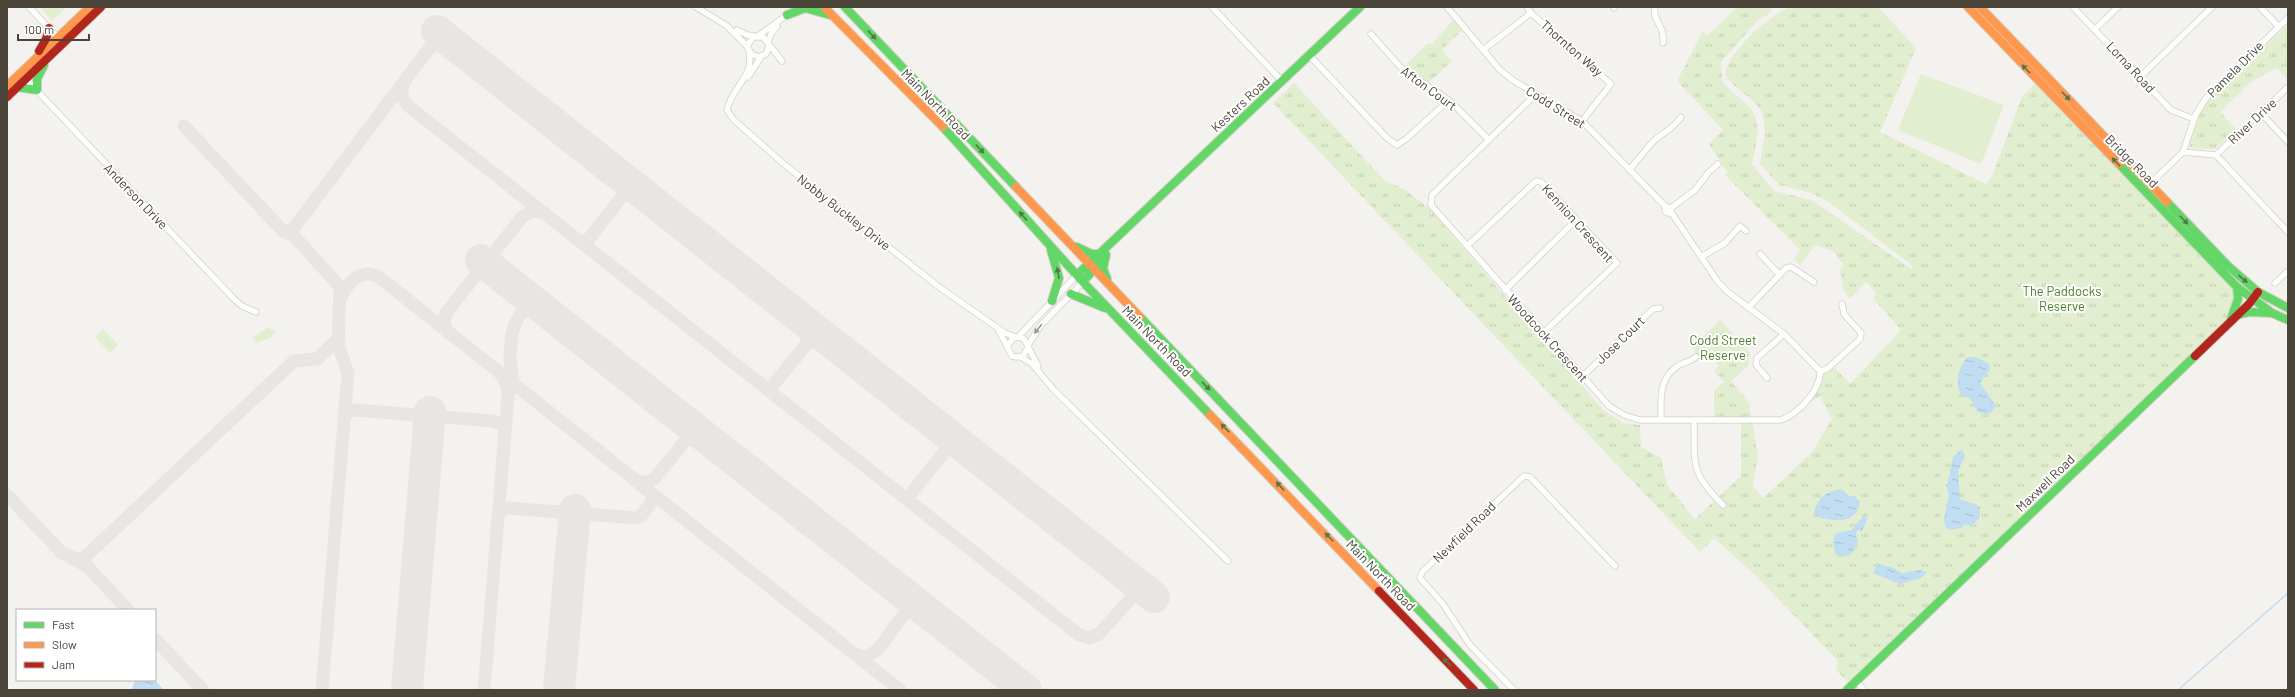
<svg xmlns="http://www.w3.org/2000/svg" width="2295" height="697" font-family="Barlow,sans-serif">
	<defs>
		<pattern id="park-tufts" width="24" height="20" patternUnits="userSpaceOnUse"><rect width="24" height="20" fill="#e1eecf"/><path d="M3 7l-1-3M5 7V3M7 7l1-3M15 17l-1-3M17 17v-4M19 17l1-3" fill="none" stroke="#c3cdb2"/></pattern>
		<pattern id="water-ripples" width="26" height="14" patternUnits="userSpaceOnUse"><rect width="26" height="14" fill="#c0ddf1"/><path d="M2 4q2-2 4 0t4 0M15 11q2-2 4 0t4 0" fill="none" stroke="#a6bfcf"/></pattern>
	</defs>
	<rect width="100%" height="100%" fill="#f4f2ee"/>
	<!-- green -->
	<path fill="#e1eecf" d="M40 7H67L52 21Z
		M1921 74 2004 105 1981 164 1898 130Z
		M269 327 275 332 271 337 258 343 252 338Z
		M103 329 118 345 110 353 95 337Z"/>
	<!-- park -->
	<path fill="url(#park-tufts)" d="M1737 7H1770L1772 11 1756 22 1721 62 1722 81C1730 91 1741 98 1749 107 1763 122 1756 146 1752 164L1774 191 1812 200 1911 269 1913 266 1830 203 1811 193 1779 185 1760 164C1762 150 1769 123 1760 109 1754 99 1734 88 1725 75 1728 51 1769 16 1790 7H1878L1916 48 1880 132 1986 184 1992 176 2022 97 2038 80 2245 295 2241 310 1851 686 1836 670 1838 664 1836 659 1756 576 1714 538 1700 552 1273 103 1294 83 1385 181 1404 189 1431 210 1603 410 1623 423 1640 425 1641 447 1661 458 1667 485 1695 519 1741 476V420H1714V391L1724 382 1714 371 1719 366 1708 354 1696 357 1694 346 1720 320 1751 354 1748 360 1750 364 1731 381 1749 403 1758 455 1753 486 1763 498 1812 452 1832 419 1820 396 1807 404 1824 374 1834 367 1850 384 1901 330 1873 298 1877 294 1866 282 1850 299 1843 289 1840 269 1844 265 1833 251 1815 245 1800 265 1794 259 1800 250 1725 175 1727 172 1709 144 1723 130 1677 81 1703 31 1707 36Z
		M1455 18 1464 28 1442 50 1452 61 1426 85 1402 69 1427 44H1432Z
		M2288 25V79L2277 68 2252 81 2220 112 2237 130 2215 149 2191 148 2189 145 2200 114 2210 98Z"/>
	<!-- water -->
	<path fill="url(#water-ripples)" d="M1968 357H1976L1988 363 1990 369 1980 383 1996 406 1992 412 1986 414 1978 412C1975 408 1973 401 1969 398 1968 398 1964 397 1963 396 1953 387 1959 364 1968 357Z
		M1962 449 1965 456 1958 471 1960 499 1980 507V517L1973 525H1964L1961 528 1949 530 1945 526 1944 518 1949 496 1947 486 1953 457Z
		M1842 489 1849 496H1855L1860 502C1856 525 1835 521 1817 517L1814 513C1817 497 1827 491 1842 489Z
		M1865 514 1867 520 1862 531 1857 530 1856 534 1858 546 1849 556 1836 555 1833 542 1836 533 1852 530Z
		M1877 564 1891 567 1902 573 1920 570 1927 572 1921 578 1900 584 1873 573Z
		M135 680H155L164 690H132Z"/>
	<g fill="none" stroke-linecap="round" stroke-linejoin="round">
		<!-- stream -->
		<path stroke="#c0ddf1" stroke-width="1.5" d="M2178 690 2288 593"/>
		<!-- taxiway -->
		<path stroke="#e8e6e4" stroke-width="13" d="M431 47 441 42 453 44
			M404 83 401 94 407 105 1079 635 1090 638 1099 634 1141 587
			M184 126 283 231 294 236 340 287 338 345 348 373 322 690
			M285 232 293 229 440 34
			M584 245 631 185
			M475 276C493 262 516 288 529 298
			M340 299C347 283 361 267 379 277L900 690
			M786 307C798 317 813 326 806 343
			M448 333 444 324 446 313 522 217 533 211 545 213
			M517 388C505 372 507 303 536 308 548 310 569 330 579 338
			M769 390 811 339H825L845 354
			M417 415C431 420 428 434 427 447
			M344 418 348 412 355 410 493 421 502 425 505 431
			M686 441C704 428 733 459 747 470
			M634 480 643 483 654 479 690 435 686 423 645 390
			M7 495 62 553 76 559 85 557 294 361 317 359 339 338
			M907 499 954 439
			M498 516 503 510 508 508 636 518 641 516 653 500H660
			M572 544C573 531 572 517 588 514
			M1104 557C1116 568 1141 580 1130 599
			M71 558 87 566 128 610
			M864 562C878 573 915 594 905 615
			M155 639 203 690
			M855 654C885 668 894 604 920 609 931 611 954 633 965 641
			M484 690 508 396 507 385 502 376"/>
		<!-- runway -->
		<path stroke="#e8e6e4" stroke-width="32" d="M437 31 1154 597
			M481 260 1026 690
			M407 690 430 412
			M559 690 575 510"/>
		<!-- street casing -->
		<g stroke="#d2d0cb" stroke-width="7">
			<path id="street" d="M29 7 59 39
				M696 7 727 26 747 46
				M1212 7 1282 81
				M1447 7 1500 70 1514 81 1582 121 1666 207
				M1527 7 1531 13 1611 84 1582 121
				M1614 7V8
				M1655 7C1652 21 1665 25 1663 43
				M2073 7 2171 110 2194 119
				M2260 7 2279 27
				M2095 29 2118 7
				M737 30 747 35 755 36
				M1371 34 1403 70 1449 100 1489 140
				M758 36 787 15
				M768 43 771 34 777 26
				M769 46 766 54 759 57 751 54 747 46 753 37H763L782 61
				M1483 50 1531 13
				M749 52C755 76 731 88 727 110L734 120 785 165 939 287 1005 333 1015 337
				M1309 55 1387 138 1397 145 1406 139 1449 100
				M24 77 234 299 242 306 256 312
				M748 77 761 57
				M2140 77 2212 7
				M1536 94 1432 195 1431 205 1609 406 1624 415 1640 420H1781C1798 414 1821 390 1820 371
				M2261 113 2288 142
				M2183 152 2216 155 2288 232
				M2216 155 2288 87
				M1630 169C1637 161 1643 153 1650 145 1661 132 1671 132 1681 117
				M2150 184 2183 152 2196 114 2206 98 2288 18
				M1665 210a3 3 0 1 1 6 0a3 3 0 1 1-6 0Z
				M1671 208 1695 190 1708 173 1718 164
				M1671 212 1718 282 1729 293 1784 334 1820 371
				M1467 246 1536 181 1541 182 1617 263 1543 333
				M1760 254 1780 275
				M1701 257 1725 243 1740 226 1746 231
				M2275 283 2288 271
				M1505 290 1576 220
				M1748 308 1786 268 1791 267 1814 282
				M999 331 1012 356 1016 357 1023 356 1028 348
				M1018 337 1077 275
				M1028 345 1041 325 1083 282
				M1007 347 1013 338 1018 337 1024 339 1038 366
				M1021 357 1032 364 1054 390 1228 561
				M1820 371 1827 369 1860 339 1861 333 1844 314 1842 304
				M1582 377 1653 309 1660 308
				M1767 378 1756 365 1757 358 1784 334
				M1661 420C1661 399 1658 378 1679 365 1685 362 1690 362 1696 357
				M1694 420C1695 465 1689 471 1723 505
				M1856 681 1864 690
				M1514 690 1470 645 1443 604 1420 578 1422 572 1524 476 1530 477 1615 566"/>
		</g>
		<!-- fast casing -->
		<g stroke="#d3cfc5" stroke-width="10">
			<path id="fast" d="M845 7 1016 187
				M787 15 805 8 830 15
				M17 87 37 90V79L44 65
				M943 127 1083 282 1210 415
				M2119 164 2237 287 2272 313 2288 320
				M2167 202 2228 266 2258 292 2288 308
				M1077 247 1092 254H1099
				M1051 250 1059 278 1052 301
				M1106 255 1103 268 1107 279
				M1077 275 1360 7
				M1083 282 1105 256
				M1071 294 1105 308
				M2237 315 2249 312 2271 313
				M1140 317 1495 690
				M2231 319 2238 299 2237 287
				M1847 690 2195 356"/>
		</g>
		<!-- slow casing -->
		<g stroke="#d3cfc5" stroke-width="10">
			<path id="slow" d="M824 7 943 127
				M1968 7 2119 164
				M1980 7 2167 202
				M7 86 90 7
				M1016 187 1140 317
				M1210 415 1379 591"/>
		</g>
		<!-- jam casing -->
		<g stroke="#d3cfc5" stroke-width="10">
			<path id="jam" d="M39 51 46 39 49 28
				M7 97 101 7
				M2195 356 2249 304 2258 292
				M1379 591 1474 690"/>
		</g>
		<!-- street -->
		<use href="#street" stroke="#fdfdfc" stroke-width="5.5"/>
		<!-- fast -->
		<use href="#fast" stroke="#63d668" stroke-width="8"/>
		<!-- slow -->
		<use href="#slow" stroke="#ff974d" stroke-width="8"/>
		<!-- jam -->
		<use href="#jam" stroke="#b3261e" stroke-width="8"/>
	</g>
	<!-- one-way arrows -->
	<defs><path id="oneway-solid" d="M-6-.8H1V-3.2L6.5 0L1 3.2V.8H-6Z"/></defs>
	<g fill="#537749">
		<use href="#oneway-solid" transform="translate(872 35) rotate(47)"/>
		<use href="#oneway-solid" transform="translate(2026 69) rotate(-134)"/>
		<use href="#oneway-solid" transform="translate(2066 96) rotate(46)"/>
		<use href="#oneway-solid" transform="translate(980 149) rotate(47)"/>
		<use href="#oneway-solid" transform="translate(2116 162) rotate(-134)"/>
		<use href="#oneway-solid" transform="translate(1023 216) rotate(-131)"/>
		<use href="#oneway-solid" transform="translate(2184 220) rotate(46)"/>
		<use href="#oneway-solid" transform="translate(1058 273) rotate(-101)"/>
		<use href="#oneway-solid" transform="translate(2243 279) rotate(41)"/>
		<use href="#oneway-solid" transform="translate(1206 386) rotate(46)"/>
		<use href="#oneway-solid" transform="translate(1225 428) rotate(-134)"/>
		<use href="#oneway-solid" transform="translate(1280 486) rotate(-133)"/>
		<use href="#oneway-solid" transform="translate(1329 537) rotate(-134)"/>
		<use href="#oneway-solid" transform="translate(1447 662) rotate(-134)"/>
	</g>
	<use fill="#9b9791" href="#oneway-solid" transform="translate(1038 329) rotate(129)"/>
	<g text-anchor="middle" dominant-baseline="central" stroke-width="4" stroke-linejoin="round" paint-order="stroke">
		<!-- street labels -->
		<g font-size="13" fill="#4b4439" stroke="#fff">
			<text transform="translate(1572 48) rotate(41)">Thornton Way</text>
			<text transform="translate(2131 67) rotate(47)">Lorna Road</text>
			<text transform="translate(2235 69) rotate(-45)">Pamela Drive</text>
			<text transform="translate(1429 88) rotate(36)">Afton Court</text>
			<text transform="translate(936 104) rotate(46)">Main North Road</text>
			<text transform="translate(1240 104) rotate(-43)">Kesters Road</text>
			<text transform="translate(1556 107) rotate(32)">Codd Street</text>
			<text transform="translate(2252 121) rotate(-43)">River Drive</text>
			<text transform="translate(2132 161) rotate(45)">Bridge Road</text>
			<text transform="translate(136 196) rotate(46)">Anderson Drive</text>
			<text transform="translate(844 212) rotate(38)">Nobby Buckley Drive</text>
			<text transform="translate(1578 223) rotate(48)">Kennion Crescent</text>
			<text transform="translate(1548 338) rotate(48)">Woodcock Crescent</text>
			<text transform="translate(1620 340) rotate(-44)">Jose Court</text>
			<text transform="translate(1157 341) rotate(46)">Main North Road</text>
			<text transform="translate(2045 483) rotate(-44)">Maxwell Road</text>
			<text transform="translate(1464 532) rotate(-44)">Newfield Road</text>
			<text transform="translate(1381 575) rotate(46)">Main North Road</text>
		</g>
		<!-- park labels -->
		<g font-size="13" fill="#4a7f2a" stroke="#fff">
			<text x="2062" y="291">The Paddocks<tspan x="2062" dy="15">Reserve</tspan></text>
			<text x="1723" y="340">Codd Street<tspan x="1723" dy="15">Reserve</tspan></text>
		</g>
	</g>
	<!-- border -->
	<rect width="2295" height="697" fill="none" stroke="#4b4439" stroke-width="16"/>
	<!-- legend -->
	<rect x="16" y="609" width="140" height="72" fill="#ffffff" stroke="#b7b4b0"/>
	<rect x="24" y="622" width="20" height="6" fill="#63d668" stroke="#b7b4b0"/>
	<text x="52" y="629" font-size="12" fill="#4b4439">Fast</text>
	<rect x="24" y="642" width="20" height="6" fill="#ff974d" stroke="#b7b4b0"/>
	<text x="52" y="649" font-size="12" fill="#4b4439">Slow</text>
	<rect x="24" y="662" width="20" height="6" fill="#b3261e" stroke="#b7b4b0"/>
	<text x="52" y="669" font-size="12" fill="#4b4439">Jam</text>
	<!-- scale -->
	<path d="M18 34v6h71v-6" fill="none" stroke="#4b4439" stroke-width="2"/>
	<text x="24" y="34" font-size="12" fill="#4b4439" stroke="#ffffff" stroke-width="3" paint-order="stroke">100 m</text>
</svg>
